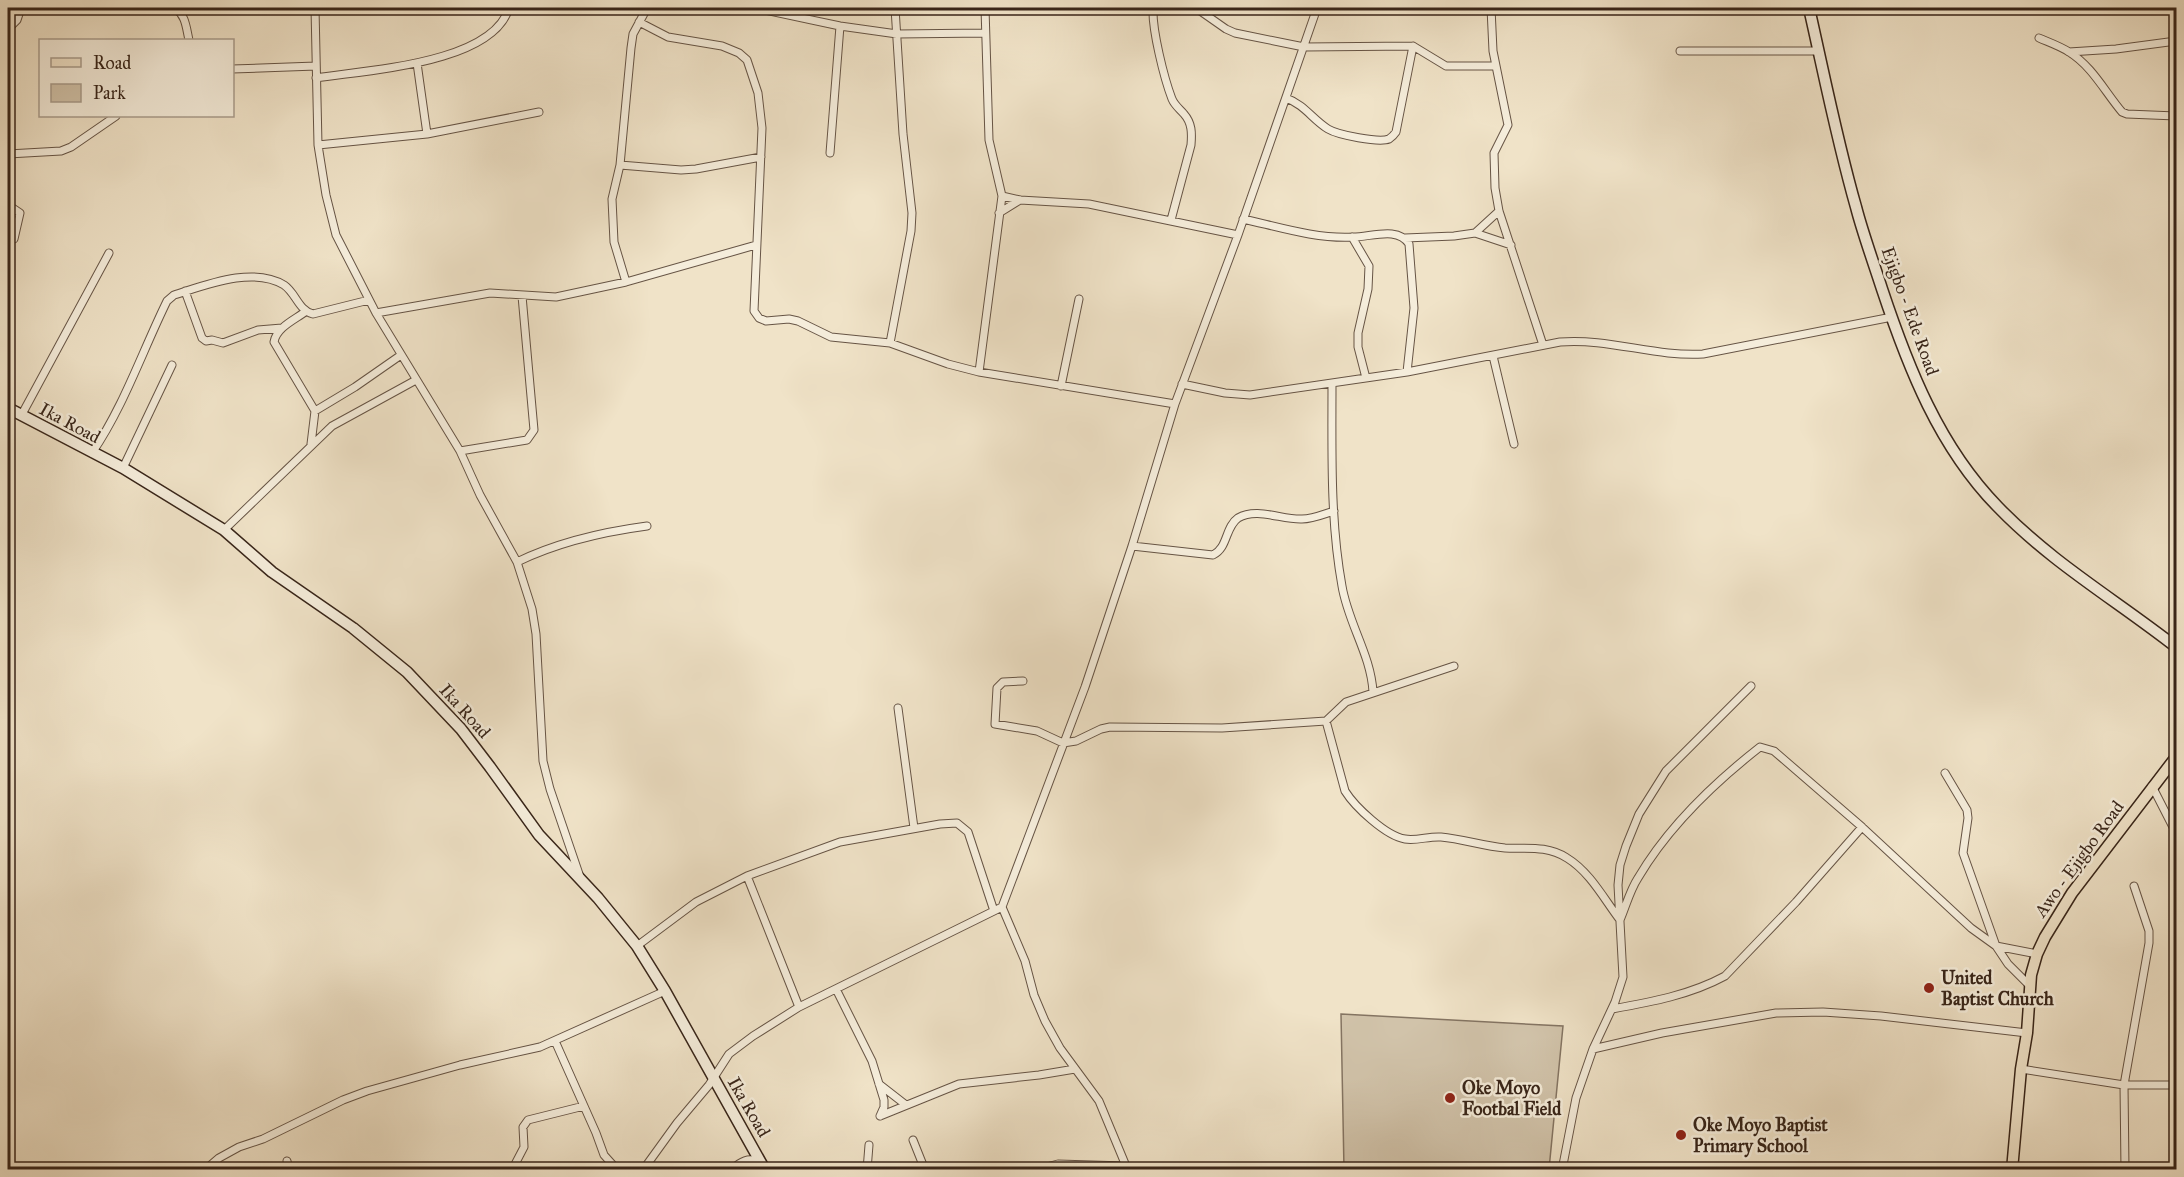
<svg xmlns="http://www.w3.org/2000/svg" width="2184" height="1177" font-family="'IM FELL Great Primer',serif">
	<rect width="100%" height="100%" fill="#f0e3c8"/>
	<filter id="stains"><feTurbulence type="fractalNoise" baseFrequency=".00333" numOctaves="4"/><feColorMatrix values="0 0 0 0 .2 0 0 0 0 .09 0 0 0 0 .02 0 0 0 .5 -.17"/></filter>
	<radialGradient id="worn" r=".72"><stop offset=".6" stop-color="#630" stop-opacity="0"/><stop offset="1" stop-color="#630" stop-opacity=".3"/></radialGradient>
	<!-- green -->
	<path fill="#d1c3aa" stroke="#847462" stroke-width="1.5" d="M1341 1014 1563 1026 1549 1169H1344Z"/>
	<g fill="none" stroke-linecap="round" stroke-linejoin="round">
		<!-- street casing -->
		<g stroke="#665445" stroke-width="9">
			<path id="street" d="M175 8C186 16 186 27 189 40
				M315 8 318 145 326 195 336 235 376 313 460 451 480 495 517 562 532 609 536 634 543 761 550 789 580 877
				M755 8 840 26 897 34 985 33
				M1153 8C1152 30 1164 78 1172 99 1175 106 1180 109 1184 114 1192 123 1192 133 1191 145L1171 220
				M1196 8 1226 29 1235 33 1304 47 1413 46 1446 66H1496
				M1491 8 1493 51 1508 125 1494 153 1495 188 1499 211 1543 345
				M639 22 668 37 722 46 739 53 747 60 758 93 762 128 754 311 759 318 766 321 789 319 798 321 831 337 890 343 948 364 979 372 1175 404
				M8 29 17 20 21 8
				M2039 38C2048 42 2060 46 2069 52 2092 66 2105 92 2122 112L2127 114 2176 116
				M1680 51H1819
				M2069 52 2116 49 2176 41
				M417 63 427 134
				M232 69 316 66
				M316 78C366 70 492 64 509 8
				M1286 98C1305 105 1312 119 1328 129 1338 135 1379 143 1389 139 1392 137 1394 135 1396 132L1413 46
				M318 145 427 134 539 112
				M830 153 840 26
				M8 154 61 151 71 147 116 116
				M620 165 681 170 696 169 761 157
				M1002 196 1020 200 1089 204 1238 235
				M8 205 20 213 14 239
				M999 213 1020 200
				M1243 219C1279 227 1316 239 1353 237 1371 237 1398 226 1409 244L1414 308 1407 372
				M1475 233 1499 211
				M1352 237 1369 266 1368 289 1358 333V347L1366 378
				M1405 238 1454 236 1475 233 1511 245
				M626 282 614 242 612 199 620 165 631 48 633 34 647 8
				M185 291 202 338 206 341 212 340 223 343 258 330 282 328
				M305 312C294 320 276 328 274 342L315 411 311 444
				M376 313 490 293 556 297 626 282 756 245
				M890 343 911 231 912 213 903 134 895 8
				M1493 356 1514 444
				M979 372 1002 196 989 140 985 8
				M1182 384 1225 393 1250 395 1407 372 1560 342C1609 338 1655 357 1703 354L1892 317
				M1332 384C1332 451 1330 520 1342 586 1348 623 1371 655 1373 692
				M1061 386 1079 299
				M315 411 355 387 401 355
				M21 416 109 253
				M460 451 527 440 534 430 522 296
				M92 453C124 406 142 352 167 301L174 295C206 285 253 266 284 285 296 293 298 310 313 314L369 300
				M123 468 172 365
				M224 530 332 426 416 380
				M1132 546 1213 555C1228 548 1225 527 1238 518 1257 507 1282 520 1302 519 1313 519 1324 514 1334 511
				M517 562C558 542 602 532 647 526
				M1023 681 1003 682 997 688 995 724 1037 731 1063 743 1076 741 1101 729 1110 727 1222 728 1326 721 1346 702 1454 666
				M898 708 914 828
				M1326 721 1345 791C1355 807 1386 836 1405 839 1417 841 1429 836 1441 837 1463 839 1483 846 1505 848 1526 849 1547 845 1567 858 1590 872 1604 899 1620 920
				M1945 773 1967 810 1968 818 1963 853 1996 946 2008 964 2030 986
				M2152 786 2176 833
				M747 876 799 1007
				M1002 907 1025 961 1034 995 1045 1021 1060 1048 1099 1101 1126 1166
				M1620 920C1626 906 1630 890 1638 878 1668 827 1714 783 1760 747L1774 751 1862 827 1971 928 1996 946 2037 954
				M637 946 696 902 747 876 840 842 940 824 957 823 968 832 994 911
				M836 989 872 1061 884 1100V1107L880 1116
				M1612 1009C1651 1002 1690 995 1725 976L1796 902 1862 827
				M555 1041 596 1133 604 1155 613 1165 625 1170
				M1593 1049 1662 1033 1776 1013 1823 1012 1881 1016 2027 1033
				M2021 1069 2124 1085H2176
				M879 1084 906 1105
				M880 1116 959 1084 1039 1075 1075 1069
				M913 1140 925 1170
				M287 1161 289 1170
				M205 1170 219 1158 239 1147 263 1139 343 1100 367 1091 460 1065 540 1047 665 991
				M512 1170 524 1147 523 1127 528 1120 584 1106
				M643 1170 677 1123 709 1085 729 1054 753 1036 799 1007 1002 907 1085 687 1132 546 1175 404 1238 235 1317 8
				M731 1170C741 1161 748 1157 761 1162
				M867 1170 869 1145
				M1035 1170 1058 1164 1126 1166 1152 1170
				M1562 1170 1576 1098 1593 1049 1615 1002 1623 977 1618 885 1620 865 1626 846 1639 814 1666 771 1751 686
				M2125 1170 2124 1085 2149 943V931L2134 886"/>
		</g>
		<!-- secondary casing -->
		<g stroke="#382519" stroke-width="13">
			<path id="secondary" d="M1809 8C1824 74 1837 141 1856 207 1863 234 1873 261 1882 289 1908 367 1939 447 1998 507 2052 563 2116 600 2176 647
				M8 408 123 468 224 530 272 572 353 628 407 672 461 729 490 767 539 835 598 898 637 946 665 991 765 1170"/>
		</g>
		<!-- primary casing -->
		<g stroke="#382519" stroke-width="13">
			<path id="primary" d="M2012 1170 2021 1069 2027 1033 2031 975 2037 954 2045 937 2072 893 2176 757"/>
		</g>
		<!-- street -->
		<use href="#street" stroke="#f5eddb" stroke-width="7"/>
		<!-- secondary -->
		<use href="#secondary" stroke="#f5eddb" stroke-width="10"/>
		<!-- primary -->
		<use href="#primary" stroke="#f0e3c8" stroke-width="10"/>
	</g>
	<!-- markers -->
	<g fill="#8f2418" stroke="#f5eddb" stroke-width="2">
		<circle cx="1929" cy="988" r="6"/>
		<circle cx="1450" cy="1098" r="6"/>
		<circle cx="1681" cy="1135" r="6"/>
	</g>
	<g text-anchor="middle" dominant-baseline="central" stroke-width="5" stroke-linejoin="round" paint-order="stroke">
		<!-- street labels -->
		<g font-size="18" fill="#382519" stroke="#f5eddb">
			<text transform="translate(1910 311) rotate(70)">Ejigbo - Ede Road</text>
			<text transform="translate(70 423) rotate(28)">Ika Road</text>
			<text transform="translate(465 711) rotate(48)">Ika Road</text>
			<text transform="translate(2079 859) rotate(-54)">Awo - Ejigbo Road</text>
			<text transform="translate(749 1107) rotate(60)">Ika Road</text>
		</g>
		<!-- poi labels -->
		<g font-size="18" font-weight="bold" fill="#382519" stroke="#f5eddb" text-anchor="start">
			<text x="1941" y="978">United<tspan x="1941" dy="21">Baptist Church</tspan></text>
			<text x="1462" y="1088">Oke Moyo<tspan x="1462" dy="21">Footbal Field</tspan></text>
			<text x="1693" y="1125">Oke Moyo Baptist<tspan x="1693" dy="21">Primary School</tspan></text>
		</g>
	</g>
	<!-- margin -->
	<rect width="2184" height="1177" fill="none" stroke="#f0e3c8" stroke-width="30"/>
	<rect x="9" y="9" width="2166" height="1159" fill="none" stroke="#382519" stroke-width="3"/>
	<rect x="15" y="15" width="2154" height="1147" fill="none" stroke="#382519" stroke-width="1.5"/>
	<!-- legend -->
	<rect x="39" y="39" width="195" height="78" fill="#f5eddb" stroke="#a99d8d" stroke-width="1.5"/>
	<rect x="51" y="58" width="30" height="9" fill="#f0e3c8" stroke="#a99d8d" stroke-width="1.5"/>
	<text x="93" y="69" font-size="18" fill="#382519">Road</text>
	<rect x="51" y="84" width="30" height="18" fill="#d1c3aa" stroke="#a99d8d" stroke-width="1.5"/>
	<text x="93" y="99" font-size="18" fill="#382519">Park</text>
	<rect width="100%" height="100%" filter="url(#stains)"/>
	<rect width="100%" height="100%" fill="url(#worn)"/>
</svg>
